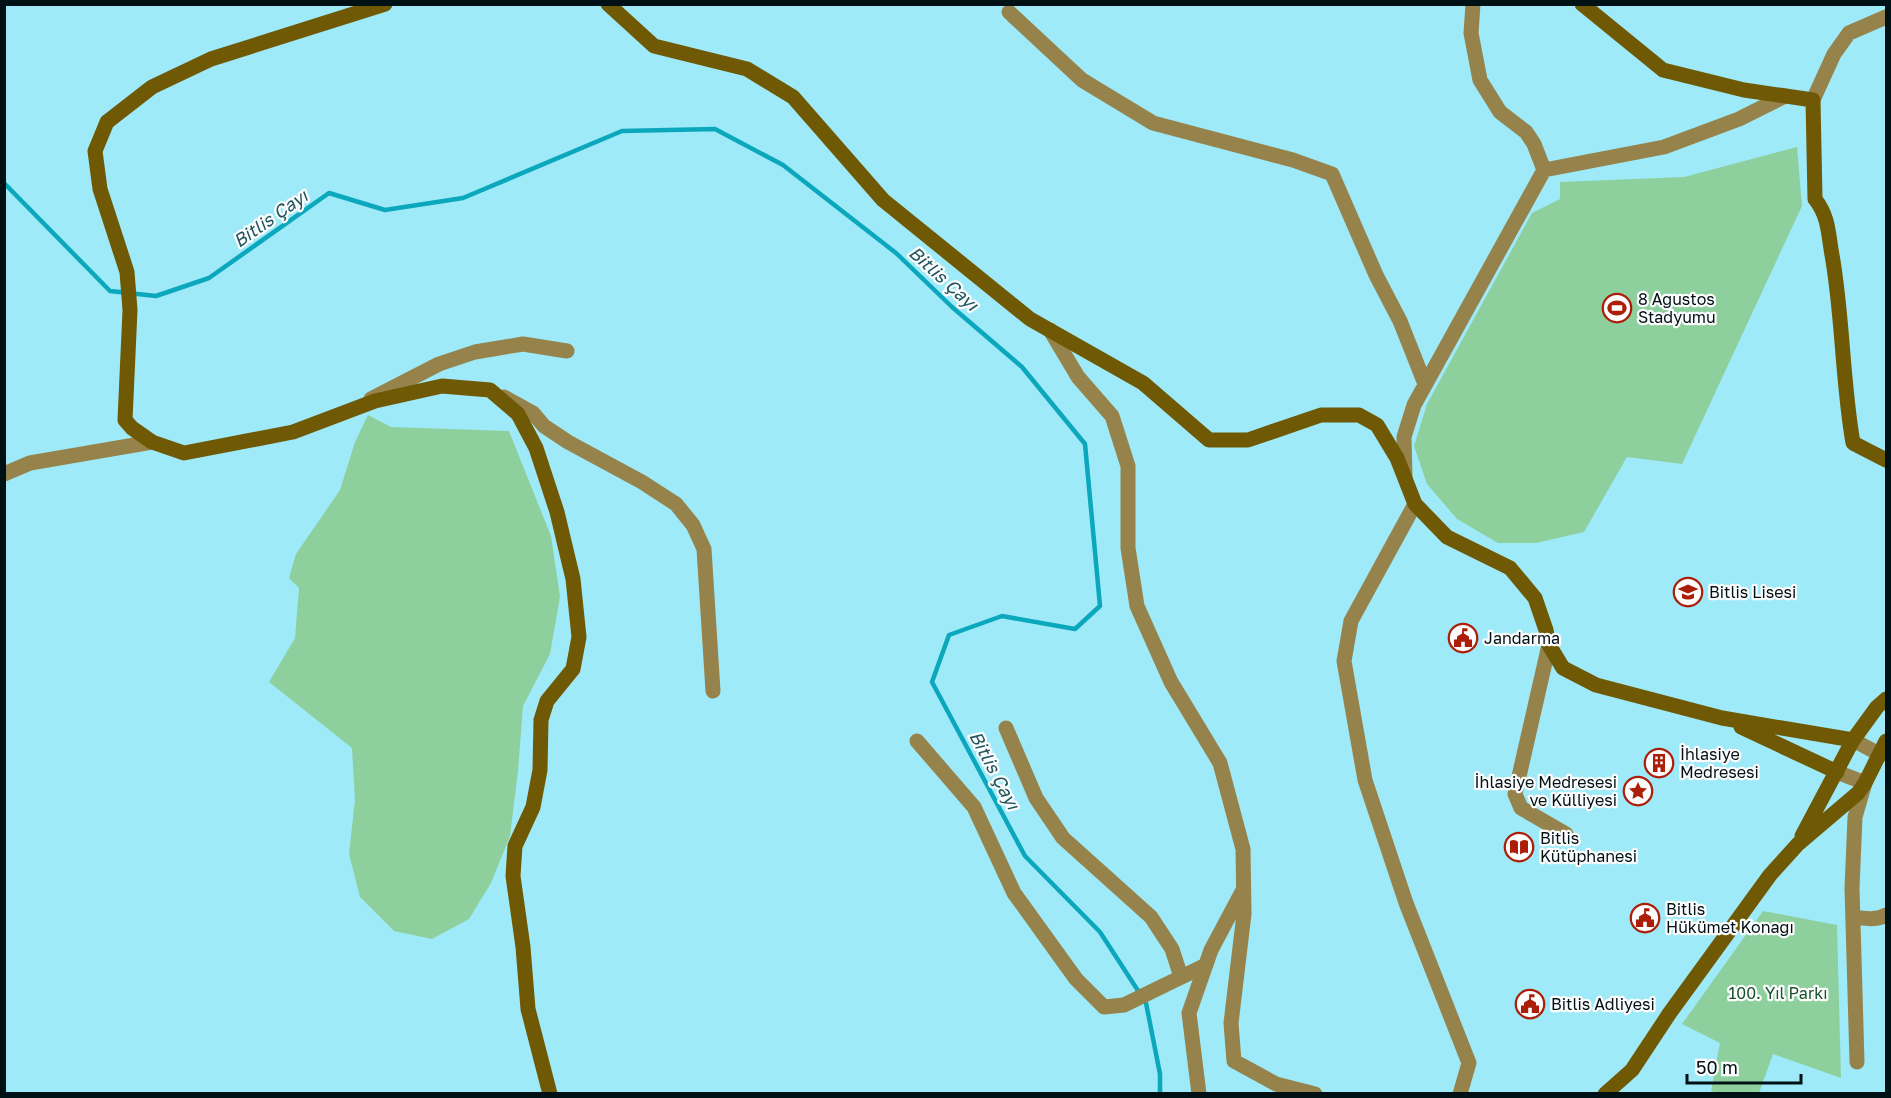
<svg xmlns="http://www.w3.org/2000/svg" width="1891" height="1098" font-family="'Golos Text',sans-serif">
	<rect width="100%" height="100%" fill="#9eeaf8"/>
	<!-- green -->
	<path fill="#8ed09d" d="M1797 147 1802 206 1682 464 1627 457 1584 532 1536 543H1498L1457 519 1427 484 1414 446 1427 404 1532 213 1560 199V182L1684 177Z
		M368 415 391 427 509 431 551 536 560 597 550 654 523 706 518 771 510 836 491 883 469 919 432 939 394 931 360 897 349 854 355 800 352 748 269 682 295 638 299 588 289 578 296 554 340 490 355 442Z
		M1763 911 1837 925 1841 1078 1773 1054 1759 1093H1718L1711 1091 1720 1043 1682 1024Z"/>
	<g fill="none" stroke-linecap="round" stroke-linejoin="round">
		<!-- stream -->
		<path stroke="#0ba7bd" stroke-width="4.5" d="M4 183 110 291 156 296 209 278 329 193 385 210 463 198 622 131 715 129 783 165 896 253 952 307 1022 367 1085 444 1100 606 1075 629 1002 616 949 635 932 682 1025 856 1100 932 1146 1003 1160 1074V1094"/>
		<!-- street -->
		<path stroke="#96834b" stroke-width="15" d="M1009 12 1082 80 1153 123 1293 160 1332 174 1376 275 1400 321 1425 384
			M1813 100 1834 54 1849 33 1886 17
			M1544 170 1664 147 1739 119 1785 96
			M1050 330 1078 377 1112 416 1128 466V548L1137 606 1171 682 1220 763 1243 849 1244 914 1231 1023 1234 1061 1276 1084 1315 1094
			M504 397 533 413 544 426 568 442 642 482 676 504 693 525 704 549 713 691
			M371 399 439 364 475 352 523 344 567 351
			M4 474 30 463 152 442
			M1405 477 1404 437 1414 405 1544 170 1534 144 1526 132 1500 112 1480 80 1471 33 1473 4
			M1415 504 1351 621 1344 661 1365 780 1406 903 1469 1063 1460 1094
			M1549 645 1515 794 1521 808 1566 834
			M1006 728 1036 798 1063 838 1151 917 1172 949 1181 977
			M1853 740 1881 755
			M917 741 974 807 1014 893 1076 979 1104 1007 1124 1005 1206 965
			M1837 772 1865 783 1855 817 1852 888 1857 1062
			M1853 917C1864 918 1876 921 1886 915
			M1199 1094 1189 1013 1211 950 1243 890"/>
		<!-- secondary -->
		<path stroke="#6f5904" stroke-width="15" d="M385 4 211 59 152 87 107 122 95 151 100 189 127 272 130 310 125 420 132 428 152 442 184 453 293 432 375 401 442 386 490 390 518 414 536 448 557 512 573 579 579 637 573 669 547 701 541 720 540 770 533 807 515 846 513 876 523 947 528 1009 550 1094
			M608 4 654 46 747 69 793 97 883 200 1030 319 1143 383 1209 440H1248L1321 415H1359L1377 425 1397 458 1415 504 1447 537 1510 568 1535 598 1546 630 1549 645 1563 668 1596 685 1722 718 1853 740
			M1582 4 1663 70 1744 90 1813 100 1815 199C1829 217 1828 233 1832 255 1843 317 1842 380 1853 443L1886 460
			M1741 727 1837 772
			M1802 836 1853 740 1877 707 1886 699
			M1605 1094 1632 1070 1669 1014 1770 875 1798 844 1858 793 1865 783 1886 741"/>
	</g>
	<!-- icons -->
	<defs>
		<g id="stadium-ring" transform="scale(1.5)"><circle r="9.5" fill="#fcfcfc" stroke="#ad1e09" stroke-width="1.5"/><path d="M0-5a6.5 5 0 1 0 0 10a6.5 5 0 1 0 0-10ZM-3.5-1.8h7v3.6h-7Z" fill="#ad1e09"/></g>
		<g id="school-ring" transform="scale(1.5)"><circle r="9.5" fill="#fcfcfc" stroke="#ad1e09" stroke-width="1.5"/><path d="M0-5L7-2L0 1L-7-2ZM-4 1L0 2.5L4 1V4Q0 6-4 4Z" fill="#ad1e09"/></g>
		<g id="civic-ring" transform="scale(1.5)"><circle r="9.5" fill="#fcfcfc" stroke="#ad1e09" stroke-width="1.5"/><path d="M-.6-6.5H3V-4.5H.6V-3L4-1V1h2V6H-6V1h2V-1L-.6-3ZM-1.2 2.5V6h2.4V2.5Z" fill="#ad1e09"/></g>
		<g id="building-ring" transform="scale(1.5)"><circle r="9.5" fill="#fcfcfc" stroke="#ad1e09" stroke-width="1.5"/><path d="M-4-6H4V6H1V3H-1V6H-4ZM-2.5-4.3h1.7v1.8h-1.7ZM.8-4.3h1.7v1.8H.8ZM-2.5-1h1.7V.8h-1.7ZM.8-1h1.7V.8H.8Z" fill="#ad1e09"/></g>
		<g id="sight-ring" transform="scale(1.5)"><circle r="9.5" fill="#fcfcfc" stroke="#ad1e09" stroke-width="1.5"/><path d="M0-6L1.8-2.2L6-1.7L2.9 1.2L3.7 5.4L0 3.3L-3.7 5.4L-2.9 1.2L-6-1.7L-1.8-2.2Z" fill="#ad1e09"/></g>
		<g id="library-ring" transform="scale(1.5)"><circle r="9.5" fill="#fcfcfc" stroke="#ad1e09" stroke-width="1.5"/><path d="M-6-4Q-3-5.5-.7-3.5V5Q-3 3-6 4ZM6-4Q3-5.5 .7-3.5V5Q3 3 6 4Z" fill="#ad1e09"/></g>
	</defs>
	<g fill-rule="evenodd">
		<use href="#stadium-ring" x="1617" y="308"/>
		<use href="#school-ring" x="1688" y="592"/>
		<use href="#civic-ring" x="1463" y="638"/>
		<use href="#building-ring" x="1659" y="763"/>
		<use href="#sight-ring" x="1638" y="791"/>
		<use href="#library-ring" x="1519" y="847"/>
		<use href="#civic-ring" x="1645" y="918"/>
		<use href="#civic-ring" x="1530" y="1004"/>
	</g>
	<g text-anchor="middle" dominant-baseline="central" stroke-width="4.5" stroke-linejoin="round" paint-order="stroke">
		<!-- poi labels -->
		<g font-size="16" fill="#001115" stroke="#fcfcfc" text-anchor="start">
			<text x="1638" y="299">8 Ağustos<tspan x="1638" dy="18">Stadyumu</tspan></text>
			<text x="1709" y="592">Bitlis Lisesi</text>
			<text x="1484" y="638">Jandarma</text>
			<text x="1680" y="754">İhlasiye<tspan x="1680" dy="18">Medresesi</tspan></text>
			<text x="1617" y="782" text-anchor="end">İhlasiye Medresesi<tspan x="1617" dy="18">ve Külliyesi</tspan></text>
			<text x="1540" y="838">Bitlis<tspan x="1540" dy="18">Kütüphanesi</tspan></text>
			<text x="1666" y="909">Bitlis<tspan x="1666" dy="18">Hükümet Konağı</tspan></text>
			<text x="1551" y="1004">Bitlis Adliyesi</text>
		</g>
		<!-- park labels -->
		<g font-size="16" fill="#18512c" stroke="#fcfcfc">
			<text x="1778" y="993">100. Yıl Parkı</text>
		</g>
		<!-- water labels -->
		<g font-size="18" font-style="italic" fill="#1f555e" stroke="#fcfcfc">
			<text transform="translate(270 218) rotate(-35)">Bitlis Çayı</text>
			<text transform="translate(944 278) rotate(42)">Bitlis Çayı</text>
			<text transform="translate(995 770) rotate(62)">Bitlis Çayı</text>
		</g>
	</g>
	<!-- border -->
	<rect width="1891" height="1098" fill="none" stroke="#001115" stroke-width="12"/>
	<!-- scale -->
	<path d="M1687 1074v9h114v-9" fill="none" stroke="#001115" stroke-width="3"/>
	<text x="1696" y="1074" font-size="18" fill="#001115" stroke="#fcfcfc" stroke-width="4.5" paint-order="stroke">50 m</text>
</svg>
